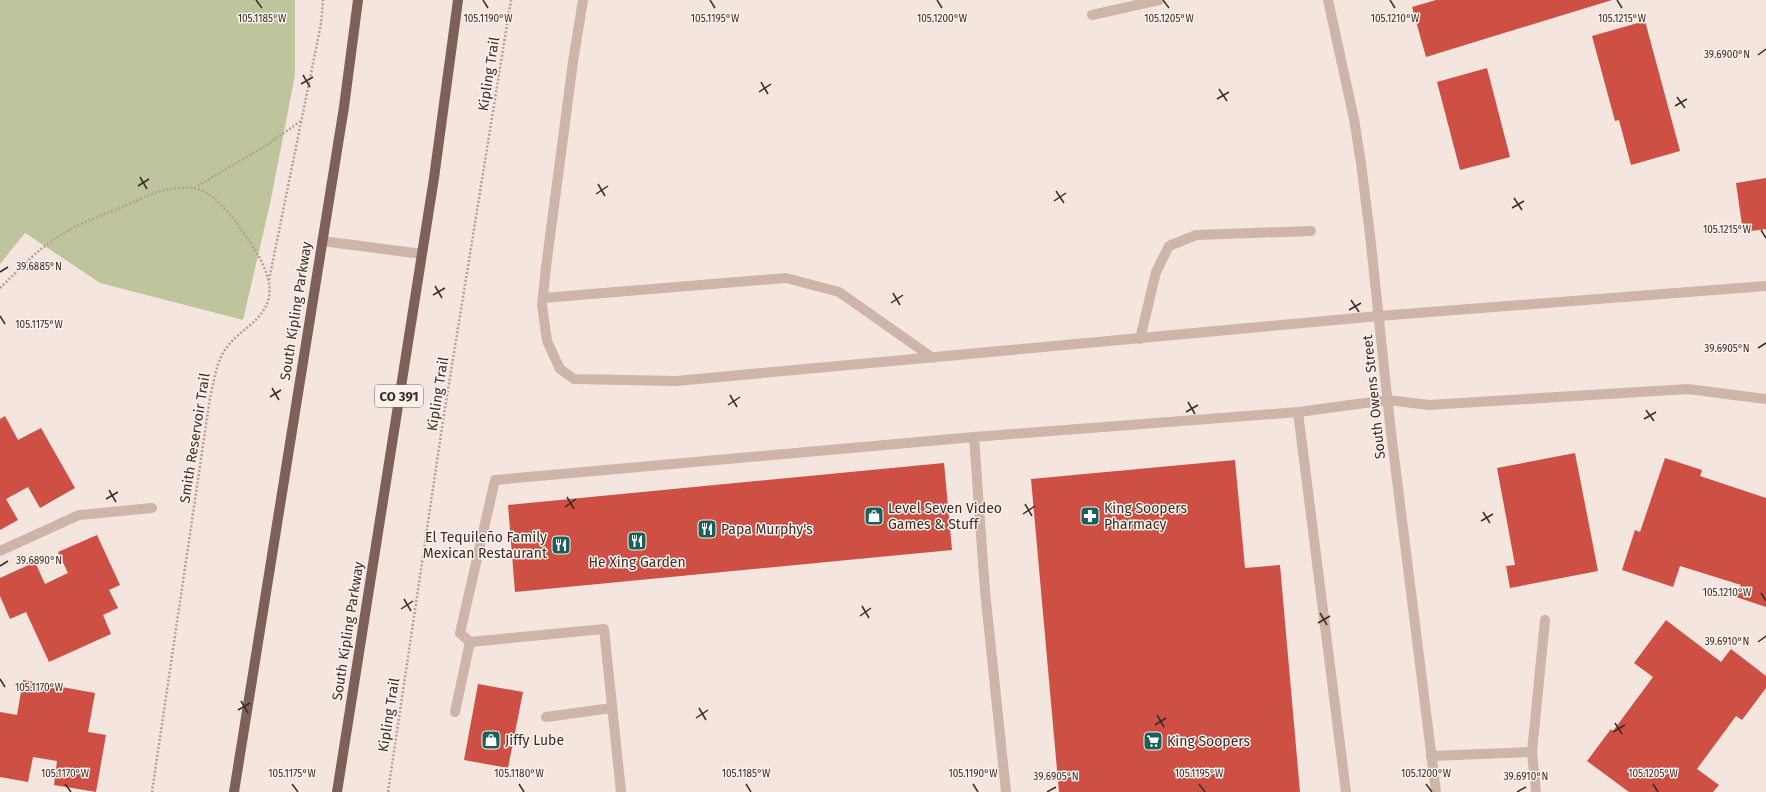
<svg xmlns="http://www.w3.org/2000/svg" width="1766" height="792" font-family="'Fira Sans',sans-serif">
	<rect width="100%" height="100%" fill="#f4e6de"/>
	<!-- green -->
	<path fill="#bec59d" d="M0 0H295V75L270 204 243 320 100 283 25 233 0 264Z"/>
	<!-- building -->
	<path fill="#ce4f43" d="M1436 0H1612L1426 57 1412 7Z
		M1645 21 1680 151 1631 165 1619 120 1615 121 1592 36Z
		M1487 68 1510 157 1460 170 1437 82Z
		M1766 178V229L1743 232 1736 183Z
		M5 416 18 440 41 428 75 488 40 508 28 487 6 499 18 520 0 530V419Z
		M1575 453 1598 571 1510 588 1506 566 1515 565 1497 468Z
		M1665 458 1702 470 1700 476 1766 498V607L1736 597 1741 585 1680 566 1673 587 1622 570 1635 530 1640 532Z
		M1235 460 1245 568 1280 565 1300 792H1059L1031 479Z
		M944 463 952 550 515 592 508 505Z
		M97 535 120 585 109 590 118 608 103 615 111 634 49 662 26 612 10 619 0 596V578L35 562 45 584 68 573 58 552Z
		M1666 620 1721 662 1731 649 1766 676V688L1742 720 1736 716 1697 769 1719 785 1713 792H1629L1587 761 1611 729 1613 731 1653 677 1634 663Z
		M23 680 95 693 88 732 106 735 96 792 54 785 57 761 33 757 28 782 0 777V712L17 715Z
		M478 684 523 692 508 768 464 760Z"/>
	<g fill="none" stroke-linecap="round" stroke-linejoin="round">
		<!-- path -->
		<path stroke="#ba9d93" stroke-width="2.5" stroke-dasharray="2 2" stroke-linecap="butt" d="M194 188 265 146 301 121
			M269 280 321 24 323 0
			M0 288C16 273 31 256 49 243 72 225 101 216 127 205 141 199 155 191 170 189 176 188 187 187 194 188 215 193 231 215 243 232 255 249 273 275 269 297 264 321 240 329 227 347 216 361 214 382 210 398L152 792
			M388 792 443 421 511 0"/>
		<!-- lane -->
		<path stroke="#ceb4a9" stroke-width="10" d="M583 0 573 62 546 267 542 305 547 341 560 369 574 379 676 381 1379 316 1766 286
			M1092 15 1159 0
			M322 241 422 254
			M543 298 786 278 839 292 933 358
			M1140 339 1156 272 1169 246 1196 235 1311 231
			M1298 412 1346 792
			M974 437 985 591 1006 792
			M0 551 79 515 152 508
			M455 712 470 642
			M546 717 612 708
			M1532 752 1536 792
			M1431 756 1532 752 1545 620
			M621 792 604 629 470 642 460 633 495 480 974 437 1298 412 1388 400 1429 405 1688 389 1766 399"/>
		<!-- street -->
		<path stroke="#ceb4a9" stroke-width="10" d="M1328 0 1354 119 1361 163 1370 235 1390 424 1436 792"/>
		<!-- primary -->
		<path stroke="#7d6059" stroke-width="10" d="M234 792 344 107 358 0
			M337 792 434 178 458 0"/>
	</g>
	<!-- ticks -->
	<path fill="none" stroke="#3a2c29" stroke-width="1.5" d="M256 0 262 8M483 0 488 8M710 0 715 8M937 0 942 8M1163 0 1169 8M1390 0 1395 8M1617 0 1622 8M1758 55 1766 49M303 75 310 87M761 82 768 94M301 84 313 77M1219 89 1227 101M759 92 771 84M1677 97 1685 108M1217 99 1229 92M1675 106 1687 99M140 177 147 189M598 184 605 196M138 186 149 179M1056 191 1064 203M596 194 608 186M1514 198 1522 210M1054 201 1066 193M1512 208 1524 201M1761 230 1766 238M0 272 8 267M435 286 442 298M893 293 900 305M433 295 445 288M1351 300 1359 312M891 303 903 295M1349 310 1361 303M0 316 5 324M1758 348 1766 343M272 388 279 400M730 395 737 407M270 397 281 390M1188 402 1195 414M728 405 740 397M1646 410 1654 421M1186 412 1198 405M1644 419 1656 412M109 490 116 502M567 497 574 509M106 499 118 492M1025 504 1032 516M565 507 576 499M1483 512 1490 523M1023 514 1035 506M1481 521 1493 514M0 566 8 561M1761 593 1766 601M404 599 411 611M862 606 869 618M401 609 413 601M1320 613 1327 625M860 616 871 608M1318 623 1330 616M1758 642 1766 636M0 679 5 687M241 701 248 713M699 708 706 720M238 710 250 703M1157 715 1164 727M696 718 708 710M1615 723 1622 734M1155 725 1166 718M1613 732 1625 725M65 784 71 792M292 784 298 792M519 784 524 792M746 784 751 792M973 784 978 792M1199 784 1205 792M1426 784 1432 792M1653 784 1658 792M1047 792 1056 787M1517 792 1526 787"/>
	<!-- icons -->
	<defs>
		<g id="shop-square" transform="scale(1)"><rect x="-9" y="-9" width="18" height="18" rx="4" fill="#1b5f59" stroke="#fbf1eb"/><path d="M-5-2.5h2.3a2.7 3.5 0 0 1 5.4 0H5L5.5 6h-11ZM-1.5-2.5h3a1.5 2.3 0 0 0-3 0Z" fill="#fff"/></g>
		<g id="pharmacy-square" transform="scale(1)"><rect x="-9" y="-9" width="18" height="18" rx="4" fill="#1b5f59" stroke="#fbf1eb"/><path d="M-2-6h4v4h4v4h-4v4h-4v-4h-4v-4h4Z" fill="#fff"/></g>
		<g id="restaurant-square" transform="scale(1)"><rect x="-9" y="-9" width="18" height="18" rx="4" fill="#1b5f59" stroke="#fbf1eb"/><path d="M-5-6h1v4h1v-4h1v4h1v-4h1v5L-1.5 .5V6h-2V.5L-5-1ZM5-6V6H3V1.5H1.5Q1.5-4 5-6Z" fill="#fff"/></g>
		<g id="supermarket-square" transform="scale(1)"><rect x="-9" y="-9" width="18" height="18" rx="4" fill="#1b5f59" stroke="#fbf1eb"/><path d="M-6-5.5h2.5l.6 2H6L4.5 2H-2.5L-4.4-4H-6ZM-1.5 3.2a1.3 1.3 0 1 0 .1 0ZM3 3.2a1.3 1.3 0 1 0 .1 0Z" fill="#fff"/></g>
	</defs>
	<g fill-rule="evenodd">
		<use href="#shop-square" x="874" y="516"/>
		<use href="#pharmacy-square" x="1090" y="516"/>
		<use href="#restaurant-square" x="707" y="529"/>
		<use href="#restaurant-square" x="637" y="541"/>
		<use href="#restaurant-square" x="561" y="545"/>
		<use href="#shop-square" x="491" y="740"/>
		<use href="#supermarket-square" x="1153" y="741"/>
	</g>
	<g text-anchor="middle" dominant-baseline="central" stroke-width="3" stroke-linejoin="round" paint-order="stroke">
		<!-- shield labels -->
		<rect fill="#fbf1eb" stroke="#746763" stroke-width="1" x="375" y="385" width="48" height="22" rx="3"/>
		<g font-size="13" font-weight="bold" fill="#3a2c29">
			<text x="399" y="396">CO 391</text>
		</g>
		<!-- street labels -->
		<g font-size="14" fill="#3a2c29" stroke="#fbf1eb">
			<text transform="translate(489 74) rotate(-81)">Kipling Trail</text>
			<text transform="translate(296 311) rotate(-81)">South Kipling Parkway</text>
			<text transform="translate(438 394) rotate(-81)">Kipling Trail</text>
			<text transform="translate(1374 397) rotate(-96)">South Owens Street</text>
			<text transform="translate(195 438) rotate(-81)">Smith Reservoir Trail</text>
			<text transform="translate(348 631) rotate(-81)">South Kipling Parkway</text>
			<text transform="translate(389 715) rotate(-81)">Kipling Trail</text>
		</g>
		<!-- poi labels -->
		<g font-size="14" fill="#3a2c29" stroke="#fbf1eb" text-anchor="start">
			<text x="888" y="508">Level Seven Video<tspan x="888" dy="16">Games &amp; Stuff</tspan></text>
			<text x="1104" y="508">King Soopers<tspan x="1104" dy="16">Pharmacy</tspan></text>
			<text x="721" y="529">Papa Murphy's</text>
			<text x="547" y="537" text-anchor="end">El Tequileño Family<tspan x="547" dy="16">Mexican Restaurant</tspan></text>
			<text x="637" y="562" text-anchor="middle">He Xing Garden</text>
			<text x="505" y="740">Jiffy Lube</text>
			<text x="1167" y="741">King Soopers</text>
		</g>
	</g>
	<g font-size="10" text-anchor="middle" fill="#3a2c29" stroke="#fbf1eb" stroke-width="3" stroke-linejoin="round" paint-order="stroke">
		<text x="262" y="22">105.1185°W</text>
		<text x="488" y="22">105.1190°W</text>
		<text x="715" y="22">105.1195°W</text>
		<text x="942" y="22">105.1200°W</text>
		<text x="1169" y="22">105.1205°W</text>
		<text x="1395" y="22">105.1210°W</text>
		<text x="1622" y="22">105.1215°W</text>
		<text x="1727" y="58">39.6900°N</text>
		<text x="1727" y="233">105.1215°W</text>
		<text x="39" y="270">39.6885°N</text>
		<text x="39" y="328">105.1175°W</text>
		<text x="1727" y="352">39.6905°N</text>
		<text x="39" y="564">39.6890°N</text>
		<text x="1727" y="596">105.1210°W</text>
		<text x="1727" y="645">39.6910°N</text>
		<text x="39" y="691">105.1170°W</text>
		<text x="65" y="777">105.1170°W</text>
		<text x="292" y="777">105.1175°W</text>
		<text x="519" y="777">105.1180°W</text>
		<text x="746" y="777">105.1185°W</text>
		<text x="973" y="777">105.1190°W</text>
		<text x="1199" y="777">105.1195°W</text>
		<text x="1426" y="777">105.1200°W</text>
		<text x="1653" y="777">105.1205°W</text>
		<text x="1056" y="780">39.6905°N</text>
		<text x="1526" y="780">39.6910°N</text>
	</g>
</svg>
